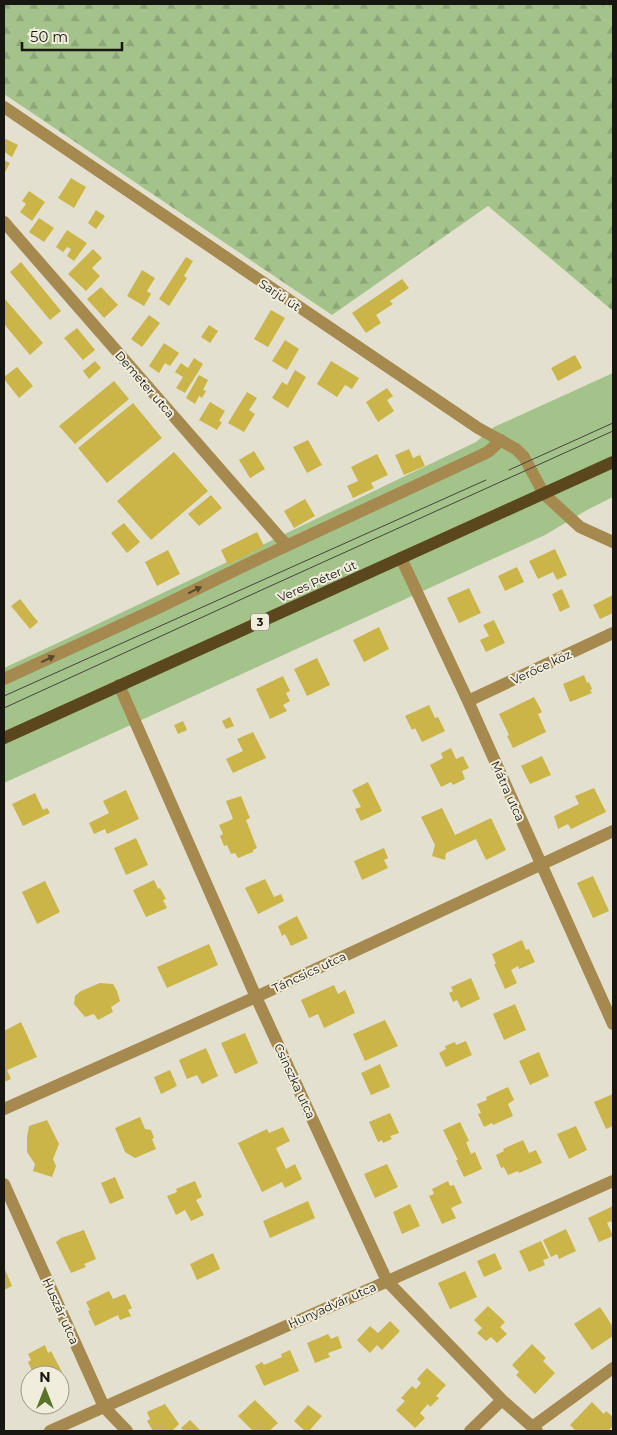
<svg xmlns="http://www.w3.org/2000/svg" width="617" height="1435" font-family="Montserrat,sans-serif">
	<defs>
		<pattern id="forest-firs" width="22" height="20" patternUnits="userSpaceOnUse" patternTransform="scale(1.25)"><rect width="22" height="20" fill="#a4c38b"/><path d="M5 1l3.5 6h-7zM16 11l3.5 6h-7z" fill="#8ca777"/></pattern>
		<pattern id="park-crowns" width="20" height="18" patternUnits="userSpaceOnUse" patternTransform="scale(1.25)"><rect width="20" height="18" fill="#a4c38b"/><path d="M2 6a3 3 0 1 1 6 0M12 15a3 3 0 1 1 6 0" fill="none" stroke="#8ca777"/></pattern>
	</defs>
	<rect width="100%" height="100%" fill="#e3e0cf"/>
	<!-- green -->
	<path fill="#a4c38b" d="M613 373V497L587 510 545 535 4 783V668C162 595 318 517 476 442L494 427Z"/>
	<!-- forest -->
	<path fill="url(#forest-firs)" d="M4 4H584L613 25V311L488 206 332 315 4 94Z"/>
	<!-- park -->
	<path fill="url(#park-crowns)" d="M584 4H613V25Z"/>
	<!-- building -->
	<path fill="#cbb549" d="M4 138 18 145 12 157 4 152Z
		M4 160 10 163 4 174Z
		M71 178 86 187 74 208 58 198Z
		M29 191 45 202 32 221 20 212 26 204 22 201Z
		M96 210 105 216 96 229 88 223Z
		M39 218 54 228 44 242 29 232Z
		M67 230 87 243 74 261 67 256 71 249 67 247 63 252 56 247Z
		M93 249 102 258 92 268 100 276 86 291 68 274Z
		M186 257 193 261 184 276 187 278 169 306 159 299Z
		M21 262 61 311 50 320 10 272Z
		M142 270 155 278 147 291 151 294 144 306 127 296Z
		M402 279 409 288 390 301 393 304 376 315 381 323 366 333 352 313Z
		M101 287 118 305 104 318 87 299Z
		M4 298 43 343 30 355 4 324Z
		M271 310 285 318 268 347 254 339Z
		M149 315 160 323 142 347 131 339Z
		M209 325 218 331 210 343 201 337Z
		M77 328 95 350 83 360 64 338Z
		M285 340 299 349 287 370 272 361Z
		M164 343 179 353 170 366 165 363 159 373 149 366Z
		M575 355 582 368 558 381 551 368Z
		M194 358 203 364 185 393 176 388 183 377 175 372 181 363 188 368Z
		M95 361 101 368 89 379 83 371Z
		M331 361 359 378 352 389 345 385 337 397 317 384Z
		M17 367 33 386 19 398 4 379V377Z
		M295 370 306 377 288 408 272 398 282 382 287 385Z
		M199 375 208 380 203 390 206 391 202 398 199 396 195 404 186 398Z
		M114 381 129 399 75 444 59 426Z
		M387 388 393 396 387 400 394 411 378 422 366 402Z
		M247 392 257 398 249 410 255 414 244 432 228 423Z
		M210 402 225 411 219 421 222 422 217 430 199 420Z
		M133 403 162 438 107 483 78 448Z
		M308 440 322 465 307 473 293 447Z
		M409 449 413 458 420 455 425 466 404 475 395 455Z
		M254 451 265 469 250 478 239 460Z
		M174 452 208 491 151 540 117 501Z
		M377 454 388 475 371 483 374 488 353 498 347 486 358 481 351 467Z
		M211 495 222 508 199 526 188 514Z
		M305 499 315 516 294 528 284 511Z
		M124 523 140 542 127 553 111 533Z
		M257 532 264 546 228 565 221 550Z
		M555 549 567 575 557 580 553 572 538 579 529 561Z
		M168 550 180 574 157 586 145 562Z
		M517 567 524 582 505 591 498 576Z
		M469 588 481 613 459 623 447 598Z
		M562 589 570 607 560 612 552 594Z
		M613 595V613L600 619 593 605Z
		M20 599 38 622 30 629 11 606Z
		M494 620 505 643 486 652 480 640 489 636 483 625Z
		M379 627 389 649 364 662 353 640Z
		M317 658 330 685 307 696 294 669Z
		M584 675 587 683 589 682 592 689 590 690 592 693 570 702 563 684Z
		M283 676 290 691 286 693 290 701 283 705 287 711 270 719 256 689Z
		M534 697 542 712 538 714 546 732 513 748 507 736 509 735 499 714Z
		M429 705 435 718 438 717 445 731 422 742 415 728 412 730 405 716Z
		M230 717 234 726 226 729 222 721Z
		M183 721 187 730 178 734 174 725Z
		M253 732 266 758 233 773 226 759 243 751 237 739Z
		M451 748 456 759 463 756 469 768 462 771 465 779 453 785 451 782 441 787 430 765 443 758 441 753Z
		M542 756 551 775 530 784 521 766Z
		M368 782 382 811 361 821 355 809 361 807 352 790Z
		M594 788 606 812 571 829 568 824 558 829 554 816 579 804 575 796Z
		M126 790 139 819 107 834 105 829 94 834 89 823 109 813 103 801Z
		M35 793 43 810 47 808 50 813 23 826 12 804Z
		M241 796 250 818 246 820 257 848 253 850V852L238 858 235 853 231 854 227 845 224 846 220 836 223 834 219 825 233 819 226 801Z
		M442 808 455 835 491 818 506 850 486 860 476 839 446 853 445 860 432 856 435 845 421 817Z
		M136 838 148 865 126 875 114 848Z
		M384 848 388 858 384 860 388 868 362 880 354 861Z
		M593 876 609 911 593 918 577 883Z
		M265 879 274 897 281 894 284 901 258 914 245 888Z
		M154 880 158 889 160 888 166 899 163 900 167 908 146 917 133 890Z
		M45 881 60 912 37 924 22 892Z
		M297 916 308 938 291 946 285 934 282 936 278 926Z
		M522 940 526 950 529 949 535 962 519 969 518 966 511 970 517 983 505 989 494 964H496L492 954Z
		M209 944 218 965 167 988 157 967Z
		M471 978 480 999 461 1008 457 1000 453 1002 449 993 453 991 451 987Z
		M100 983 113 984 117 991 120 1001 111 1007 113 1012 98 1020 94 1014 85 1017 74 1004 75 996 81 991Z
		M334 985 338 994 345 990 355 1013 324 1028 318 1014 309 1018 301 1000Z
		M515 1004 526 1030 504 1040 493 1014Z
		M385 1020 398 1046 365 1061 353 1034Z
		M21 1022 37 1057 7 1070 11 1079 4 1082V1031Z
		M245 1033 258 1063 235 1074 221 1043Z
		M466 1041 472 1055 446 1067 439 1053 446 1049 445 1046 455 1042 456 1045Z
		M206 1048 218 1076 202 1084 197 1075 187 1079 179 1060Z
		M539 1052 549 1076 530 1085 519 1061Z
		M380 1064 390 1087 371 1095 361 1073Z
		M170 1070 177 1086 161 1094 154 1077Z
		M508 1087 514 1100 508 1104 513 1116 493 1125 492 1123 484 1127 478 1114 481 1113 477 1104 487 1100 486 1097Z
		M613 1094V1126L606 1129 594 1102Z
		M390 1113 399 1133 390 1136 392 1139 383 1143 382 1140 378 1142 369 1122Z
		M140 1117 145 1129 151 1130 154 1138 152 1139 156 1149 135 1158 125 1152 115 1128Z
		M47 1120 59 1144 53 1159 56 1166 52 1177 33 1171 35 1164 27 1152V1137L29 1126Z
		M460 1122 469 1141 466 1142 471 1154 475 1152 482 1169 464 1177 456 1160H458L443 1130Z
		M576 1126 587 1150 569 1159 557 1134Z
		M283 1127 290 1141 276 1148 286 1169 295 1164 302 1179 285 1188 282 1182 262 1192 238 1143 267 1129 269 1133Z
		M523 1140 529 1153 536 1150 542 1163 519 1173 518 1171 508 1175 504 1167 501 1168 496 1155 504 1151 503 1149Z
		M387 1164 398 1187 375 1198 364 1174Z
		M115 1177 124 1198 110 1204 101 1183Z
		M195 1181 202 1197 196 1200 204 1215 191 1221 185 1210 176 1215 167 1196 177 1192 176 1189Z
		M448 1181 450 1186 454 1185 462 1203 451 1208 456 1218 442 1224 429 1196 434 1194 432 1189Z
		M308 1201 315 1218 270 1238 263 1221Z
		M410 1204 420 1226 402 1234 393 1212Z
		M613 1206V1225L611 1221 607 1223 613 1236 599 1242 588 1218Z
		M566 1229 576 1251 559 1259 557 1254 551 1257 543 1240Z
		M84 1230 96 1259 84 1264 86 1267 71 1273 56 1242 61 1238Z
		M541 1241 549 1258 543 1260 545 1265 529 1272 519 1251Z
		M213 1253 220 1269 197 1280 190 1264Z
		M495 1253 502 1269 484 1277 477 1261Z
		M4 1267 12 1286 4 1290Z
		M465 1271 477 1297 450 1309 438 1283Z
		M109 1291 113 1299 125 1294 132 1308 128 1310 131 1316 120 1320 118 1315 95 1326 88 1311 90 1310 86 1302Z
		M488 1306 505 1322 500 1327 507 1334 497 1343 491 1337 486 1341 477 1333 482 1328 474 1320Z
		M600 1307 613 1327V1336L592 1350 574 1324Z
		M390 1321 400 1331 382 1350 377 1345 370 1353 357 1340 370 1326 378 1333Z
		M328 1334 331 1339 338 1336 342 1348 328 1353 330 1357 315 1363 307 1343Z
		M532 1344 546 1358 543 1361 555 1373 535 1394 516 1375 519 1372 512 1365Z
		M45 1345 48 1353 51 1351 62 1372 57 1375H34L28 1362 31 1360 28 1354Z
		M290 1350 299 1371 264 1386 255 1366 262 1362 264 1365 282 1357 281 1354Z
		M427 1368 446 1385 436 1396 439 1398 430 1407 428 1404 420 1413 425 1418 415 1428 396 1410 405 1401 401 1398 412 1386 416 1389 421 1383 417 1379Z
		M255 1400 278 1423 269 1431H253L238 1416Z
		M592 1402 604 1414 606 1411 613 1417V1426L608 1431H576L570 1425Z
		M165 1404 179 1424 172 1431H153L147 1421 150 1419 147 1412Z
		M308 1405 322 1416 309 1431H305L294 1421Z
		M190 1420 201 1431H181L183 1430 181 1428Z"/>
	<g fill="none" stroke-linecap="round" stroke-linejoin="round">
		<!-- minor -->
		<path stroke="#a6894e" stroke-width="12" d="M4 107 478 428 516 449 524 457 544 494 580 527 613 542
			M4 222 287 546
			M401 558 468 701 613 1024
			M4 679 158 608 256 560 488 452 501 440
			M119 685 256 997 387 1281 502 1400 537 1431
			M468 701 613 633
			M4 1109 256 997 613 831
			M4 1184 104 1407 127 1431
			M532 1427 613 1368
			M50 1431 613 1181
			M470 1431 502 1400"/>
		<!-- primary -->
		<path stroke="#5b471d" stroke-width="12" d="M4 738 613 462"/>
		<!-- tram -->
		<path stroke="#46443c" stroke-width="1" d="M509 470 613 423
			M4 696 486 480
			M4 708 266 588 613 431"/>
	</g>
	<!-- one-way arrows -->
	<defs><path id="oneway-solid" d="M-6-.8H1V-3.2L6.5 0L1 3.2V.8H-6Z" transform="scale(1.25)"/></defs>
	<g fill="#574a2c">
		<use href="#oneway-solid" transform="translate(195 590) rotate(-26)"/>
		<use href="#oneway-solid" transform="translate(48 659) rotate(-25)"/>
	</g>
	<g text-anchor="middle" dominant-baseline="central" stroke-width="4" stroke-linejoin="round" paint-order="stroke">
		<!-- shield labels -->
		<rect fill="#f1eddc" stroke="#58564d" stroke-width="1" x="251" y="613.5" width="18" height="17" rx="4"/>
		<g font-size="11" font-weight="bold" fill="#171610">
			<text x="260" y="622">3</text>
		</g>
		<!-- street labels -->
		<g font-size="12" fill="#171610" stroke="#f1eddc">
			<text transform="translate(280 295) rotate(34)">Sarjú út</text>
			<text transform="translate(145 384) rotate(49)">Demeter utca</text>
			<text transform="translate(317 581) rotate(-24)">Veres Péter út</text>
			<text transform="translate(541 667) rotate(-25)">Verőce köz</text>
			<text transform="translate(508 791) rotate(66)">Mátra utca</text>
			<text transform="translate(309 972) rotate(-25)">Táncsics utca</text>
			<text transform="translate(295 1081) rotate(65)">Csinszka utca</text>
			<text transform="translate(332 1305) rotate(-24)">Hunyadvár utca</text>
			<text transform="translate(61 1311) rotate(66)">Huszár utca</text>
		</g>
	</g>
	<!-- border -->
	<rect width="617" height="1435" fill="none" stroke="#171610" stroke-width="10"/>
	<!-- north arrow -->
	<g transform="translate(45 1390)"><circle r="24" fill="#f1eddc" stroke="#9a978a"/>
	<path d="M0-4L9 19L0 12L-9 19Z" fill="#5a7529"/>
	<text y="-8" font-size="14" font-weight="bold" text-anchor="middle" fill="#171610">N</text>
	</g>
	<!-- scale -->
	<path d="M22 42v8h100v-8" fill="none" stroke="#171610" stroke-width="2.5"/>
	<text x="30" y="42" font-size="15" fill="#171610" stroke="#f1eddc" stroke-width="4" paint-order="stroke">50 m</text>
</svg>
